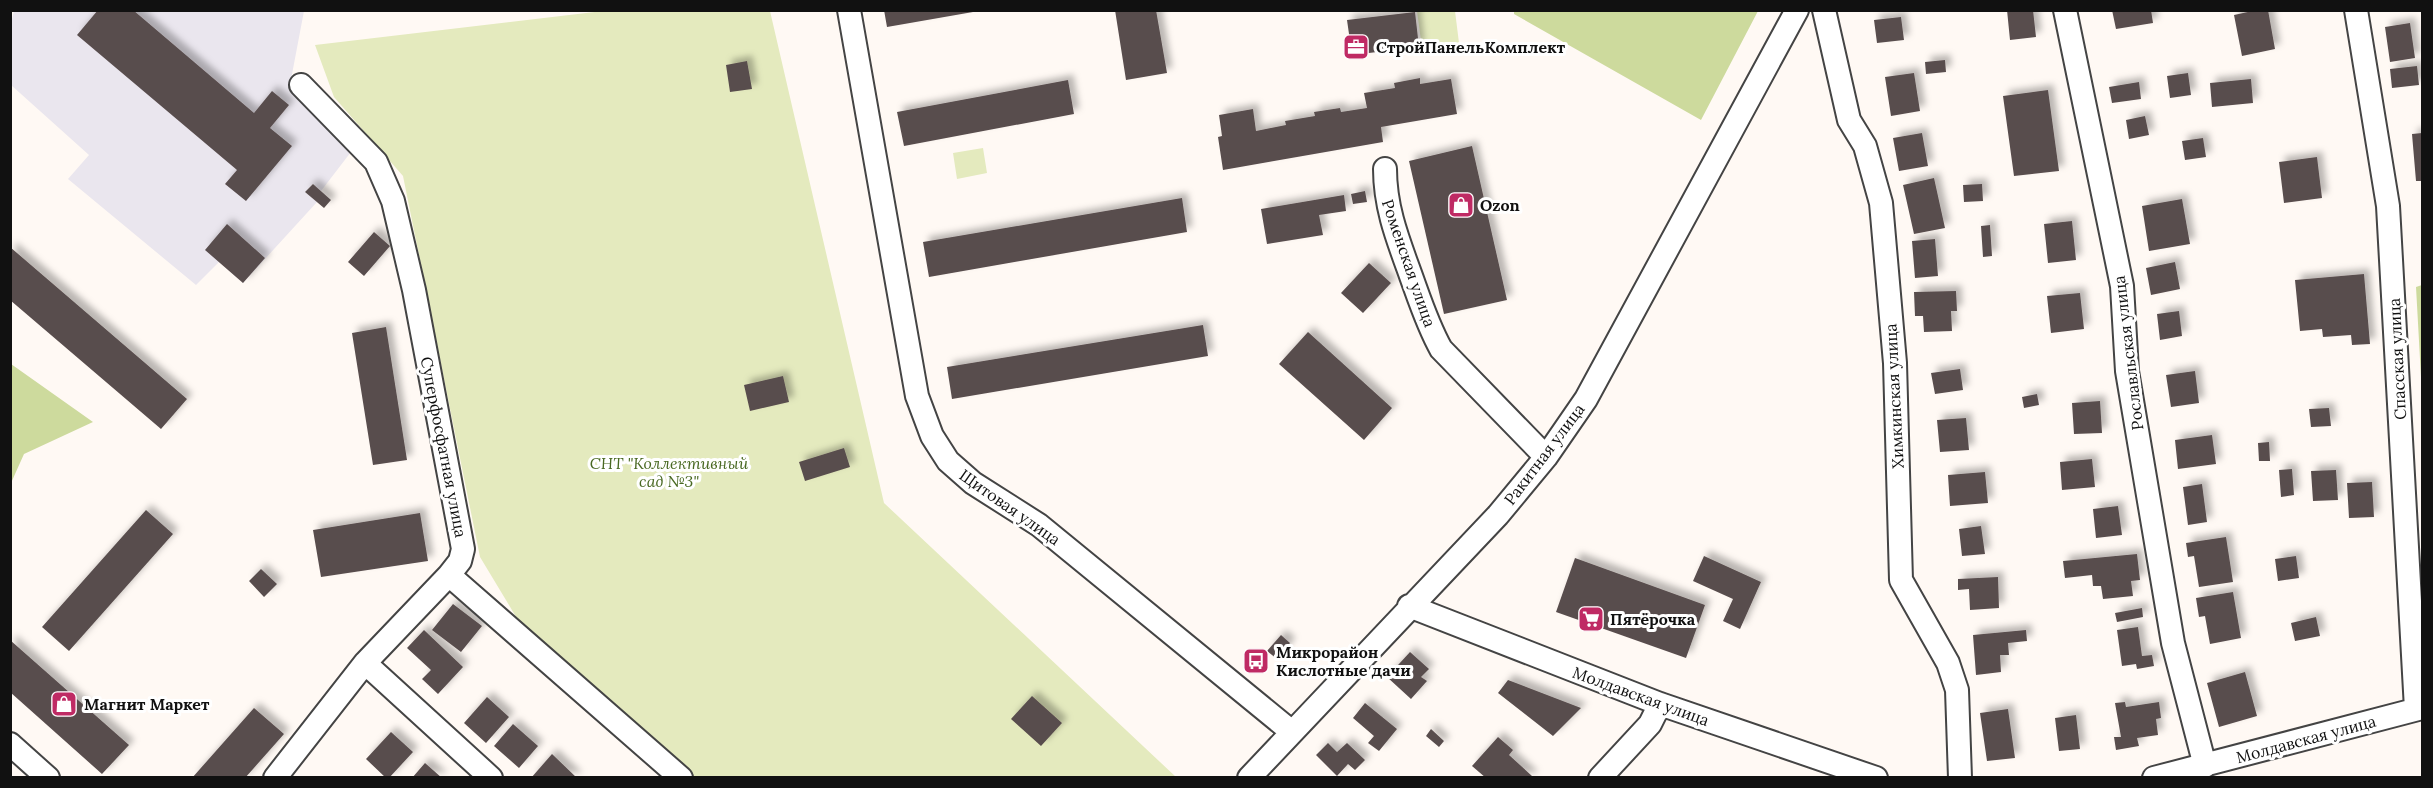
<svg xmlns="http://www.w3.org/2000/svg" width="2433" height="788" font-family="Lora,serif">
	<defs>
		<filter id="shadow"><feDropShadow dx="5.5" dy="-5.5" stdDeviation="3" flood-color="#0004"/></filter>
	</defs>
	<rect width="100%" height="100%" fill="#fff9f4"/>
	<!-- industrial -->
	<path fill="#eae6ee" d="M14 11H304L289 90 354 148 321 191 313 184 305 192 317 202 243 283 219 262 196 285 68 179 89 155 11 85V23Z"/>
	<!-- green -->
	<path fill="#e4eabe" d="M603 11H770L884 503 1176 777H691L527 635 480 557 403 176 334 97 315 45Z
		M1417 11H1455L1459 43 1422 48Z
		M983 148 987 173 957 179 953 153Z"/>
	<!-- forest -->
	<path fill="#cdda9d" d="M1514 11V10L1758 11 1701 120 1514 14Z
		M2422 285V395L2416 287Z
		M11 364 93 422 24 454 11 483Z"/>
	<!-- building -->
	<path fill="#594d4d" filter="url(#shadow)" d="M98 10H133L254 113 272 91 289 105 270 128 292 146 246 201 225 184 237 170 77 35Z
		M884 10H973V12L887 27Z
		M1115 10H1156L1167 73 1126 80Z
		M2007 10H2033L2036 37 2010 40Z
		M2112 10H2151L2153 23 2116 29Z
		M2257 10H2268L2275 49 2242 56 2234 15Z
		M1415 12 1419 47 1352 55 1347 20Z
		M1901 17 1904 40 1877 43 1874 20Z
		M2410 23 2415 58 2390 62 2385 27Z
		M1945 60 1946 72 1926 74 1925 62Z
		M747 61 752 89 730 92 726 65Z
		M2417 66 2419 85 2392 88 2390 69Z
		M1914 73 1920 111 1891 116 1885 77Z
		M2188 73 2191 95 2170 98 2167 76Z
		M1420 78V84L1451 79 1457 114 1381 127 1383 142 1223 170 1218 137 1222 136 1219 115 1253 109 1256 131 1286 125 1285 121 1315 116 1314 112 1340 108 1341 112 1367 108 1364 93 1395 88 1394 83Z
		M2251 79 2253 103 2212 107 2210 83Z
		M1068 80 1074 114 904 146 897 112Z
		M2139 82 2141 99 2112 103 2109 87Z
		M2048 90 2059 171 2014 176 2003 96Z
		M2145 116 2149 135 2129 139 2126 120Z
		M1922 133 1928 166 1899 171 1893 138Z
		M2422 133V181H2416L2412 134Z
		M2203 138 2206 157 2185 160 2182 141Z
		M1472 146 1507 300 1444 314 1409 161Z
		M2317 157 2322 198 2284 203 2279 162Z
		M1934 178 1945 228 1914 234 1903 185Z
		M313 184 331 200 324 208 305 192Z
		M1982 184 1983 201 1964 202 1963 185Z
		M1365 191 1367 202 1353 204 1351 194Z
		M1344 195 1346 211 1319 215 1323 235 1267 244 1261 209Z
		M1182 198 1187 232 929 277 923 242Z
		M2182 199 2190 244 2149 251 2142 206Z
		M2072 221 2076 260 2048 263 2044 224Z
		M227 224 265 258 243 283 205 250Z
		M1990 225 1992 256 1983 257 1981 226Z
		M374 232 390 246 364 276 348 262Z
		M1935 239 1938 276 1915 278 1912 241Z
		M10 247 187 399 161 429 10 300Z
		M2175 262 2180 289 2151 295 2146 268Z
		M1369 263 1391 283 1363 313 1341 293Z
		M2364 274 2370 344 2352 345 2351 335 2323 337 2322 329 2300 331 2295 280Z
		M1956 291 1957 311H1951L1952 331 1924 332 1923 316H1915L1914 292Z
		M2080 293 2084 329 2051 333 2047 296Z
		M2179 311 2182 336 2160 340 2157 314Z
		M1203 325 1208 356 952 399 947 367Z
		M386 327 407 460 373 465 352 333Z
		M1308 332 1392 408 1364 440 1279 364Z
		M1960 369 1963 390 1935 394 1931 373Z
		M2195 371 2199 403 2171 407 2166 375Z
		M783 376 789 402 750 411 744 385Z
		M2037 394 2039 405 2024 408 2022 397Z
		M2100 401 2102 433 2074 434 2072 403Z
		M2329 408 2331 426 2311 427 2309 409Z
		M1966 418 1969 450 1940 452 1937 420Z
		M2212 435 2216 464 2178 469 2175 440Z
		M2269 442 2270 461H2259L2258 443Z
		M844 448 850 467 805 481 799 462Z
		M2092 459 2095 487 2062 490 2060 462Z
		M2292 469 2294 495 2281 497 2279 470Z
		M2336 470 2338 500 2313 501 2311 471Z
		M1985 472 1988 503 1950 506 1948 475Z
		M2372 482 2374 517 2349 518 2347 483Z
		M2202 484 2207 522 2188 525 2183 487Z
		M2118 506 2122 535 2096 538 2093 509Z
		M146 510 173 534 69 651 42 627Z
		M420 513 428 561 321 577 313 530Z
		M1981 526 1985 554 1962 556 1959 529Z
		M2226 537 2233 582 2199 587 2194 556 2188 557 2186 543Z
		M2137 554 2140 580 2131 581 2133 596 2103 599 2101 586H2093L2092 575 2065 578 2063 561Z
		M1704 556 1761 582 1740 629 1723 621 1733 599 1693 581Z
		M2296 556 2299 578 2278 581 2275 559Z
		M1575 558 1705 605 1686 658 1556 612Z
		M261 569 277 584 264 597 249 581Z
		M1998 577 1999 608 1970 610 1969 589 1958 590V579Z
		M2233 592 2241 638 2210 644 2205 616 2199 617 2196 598Z
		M453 604 482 626 461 652 432 630Z
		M2142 608 2143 617 2117 622 2115 613Z
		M2316 617 2320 636 2295 641 2291 623Z
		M2138 627 2142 656 2152 655 2154 666 2137 669 2136 664 2122 666 2117 630Z
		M424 630 463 667 438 694 422 679 431 670 407 648Z
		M2026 630 2027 641 2008 643 2009 655H2000L2001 672 1976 675 1973 635Z
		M1281 635 1290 643 1277 659 1267 651Z
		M10 640 129 745 102 774 10 692Z
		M1410 652 1429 669 1421 677 1427 681 1411 699 1387 677Z
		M2245 672 2257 716 2219 727 2207 683Z
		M1508 680 1581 708 1553 736 1498 693Z
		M1032 696 1062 723 1041 746 1011 719Z
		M487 697 509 717 486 743 464 723Z
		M2125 702 2126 707 2159 702 2161 718 2156 719 2158 735 2137 738 2139 746 2116 750 2114 737H2121L2115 703Z
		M1365 703 1397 729 1379 751 1368 743 1374 736 1353 718Z
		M254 708 284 734 245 778H192Z
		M2008 709 2015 758 1987 761 1980 713Z
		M2076 715 2080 749 2059 751 2055 718Z
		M513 724 538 746 519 768 494 746Z
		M1431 729 1444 741 1439 747 1426 736Z
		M391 732 413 752 389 778H386L366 759Z
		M1498 737 1513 750 1509 755 1532 776 1530 778H1486L1472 766Z
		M1328 743 1337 752 1347 743 1365 760 1355 770 1348 764 1337 776 1316 755Z
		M552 754 577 778H531Z
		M425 763 442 778H412Z"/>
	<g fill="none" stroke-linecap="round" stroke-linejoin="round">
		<!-- minor casing -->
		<g stroke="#444" stroke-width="26">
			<path id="minor" d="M849 10 917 396 932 436 948 461 973 483 1039 525 1292 732
				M1824 10 1849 120 1865 146 1881 203 1895 363 1901 580 1948 663 1957 690 1960 778
				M2065 10 2122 286 2127 371 2173 643 2205 766
				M2356 10 2388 206 2416 709
				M1385 169C1385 208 1398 240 1411 276 1420 301 1428 326 1441 349L1546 457
				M449 575 681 778
				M1409 606 1660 704 1876 778
				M365 663 491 778
				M10 744 48 778
				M275 778 365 663 449 575 460 561 463 549 414 290 393 201 376 162 301 85
				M1249 778 1498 515 1546 457 1586 399 1797 10
				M1600 778 1650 724 1660 704
				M2154 778 2422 708"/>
		</g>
		<!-- minor -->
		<use href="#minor" stroke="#fff" stroke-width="22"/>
	</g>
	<!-- icons -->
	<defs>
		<g id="office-square" transform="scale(1.35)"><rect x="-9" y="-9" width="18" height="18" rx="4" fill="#bf2a64" stroke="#fff"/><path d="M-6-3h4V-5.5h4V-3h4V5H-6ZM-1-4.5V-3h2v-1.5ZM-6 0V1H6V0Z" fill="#fff"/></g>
		<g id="shop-square" transform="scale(1.35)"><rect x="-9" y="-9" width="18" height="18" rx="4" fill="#bf2a64" stroke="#fff"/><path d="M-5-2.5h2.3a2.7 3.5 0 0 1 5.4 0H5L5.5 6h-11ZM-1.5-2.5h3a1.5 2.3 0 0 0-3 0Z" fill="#fff"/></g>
		<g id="supermarket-square" transform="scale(1.35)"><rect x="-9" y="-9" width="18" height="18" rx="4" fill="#bf2a64" stroke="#fff"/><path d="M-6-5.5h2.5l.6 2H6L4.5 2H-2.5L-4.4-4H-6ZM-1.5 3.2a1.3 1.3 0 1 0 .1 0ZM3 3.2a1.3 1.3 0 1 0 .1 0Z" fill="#fff"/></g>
		<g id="bus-square" transform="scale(1.35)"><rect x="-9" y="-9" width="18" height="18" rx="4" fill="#bf2a64" stroke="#fff"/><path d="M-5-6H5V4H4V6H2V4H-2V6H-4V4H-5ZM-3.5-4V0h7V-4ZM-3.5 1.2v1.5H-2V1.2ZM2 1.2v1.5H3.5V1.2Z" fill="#fff"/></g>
	</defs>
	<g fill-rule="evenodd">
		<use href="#office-square" x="1356" y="47"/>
		<use href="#shop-square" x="1461" y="205"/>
		<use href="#supermarket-square" x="1591" y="619"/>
		<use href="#bus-square" x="1256" y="661"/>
		<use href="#shop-square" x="64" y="704"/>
	</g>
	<g text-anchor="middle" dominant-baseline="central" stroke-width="6" stroke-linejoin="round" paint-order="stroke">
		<!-- poi labels -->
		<g font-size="16" font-weight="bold" fill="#111" stroke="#fff" text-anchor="start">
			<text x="1376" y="47">СтройПанельКомплект</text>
			<text x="1480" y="205">Ozon</text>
			<text x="1610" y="619">Пятёрочка</text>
			<text x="1276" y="652">Микрорайон<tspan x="1276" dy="18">Кислотные дачи</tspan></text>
			<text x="84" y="704">Магнит Маркет</text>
		</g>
		<!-- street labels -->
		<g font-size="16" fill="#111" stroke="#fff">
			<text transform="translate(1409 263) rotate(71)">Роменская улица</text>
			<text transform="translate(2128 353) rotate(-97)">Рославльская улица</text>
			<text transform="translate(2397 359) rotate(-93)">Спасская улица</text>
			<text transform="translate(1894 396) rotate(-93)">Химкинская улица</text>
			<text transform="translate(444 447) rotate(79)">Суперфосфатная улица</text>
			<text transform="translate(1544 454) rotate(-53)">Ракитная улица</text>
			<text transform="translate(1010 507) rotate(35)">Щитовая улица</text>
			<text transform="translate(1641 696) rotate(20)">Молдавская улица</text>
			<text transform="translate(2306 739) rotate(-15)">Молдавская улица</text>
		</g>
		<!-- park labels -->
		<g font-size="16" font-style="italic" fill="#486821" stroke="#fff">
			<text x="669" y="463">СНТ "Коллективный<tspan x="669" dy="18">сад №3"</tspan></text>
		</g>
	</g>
	<!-- border -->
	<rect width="2433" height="788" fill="none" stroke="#111111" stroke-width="24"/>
</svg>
